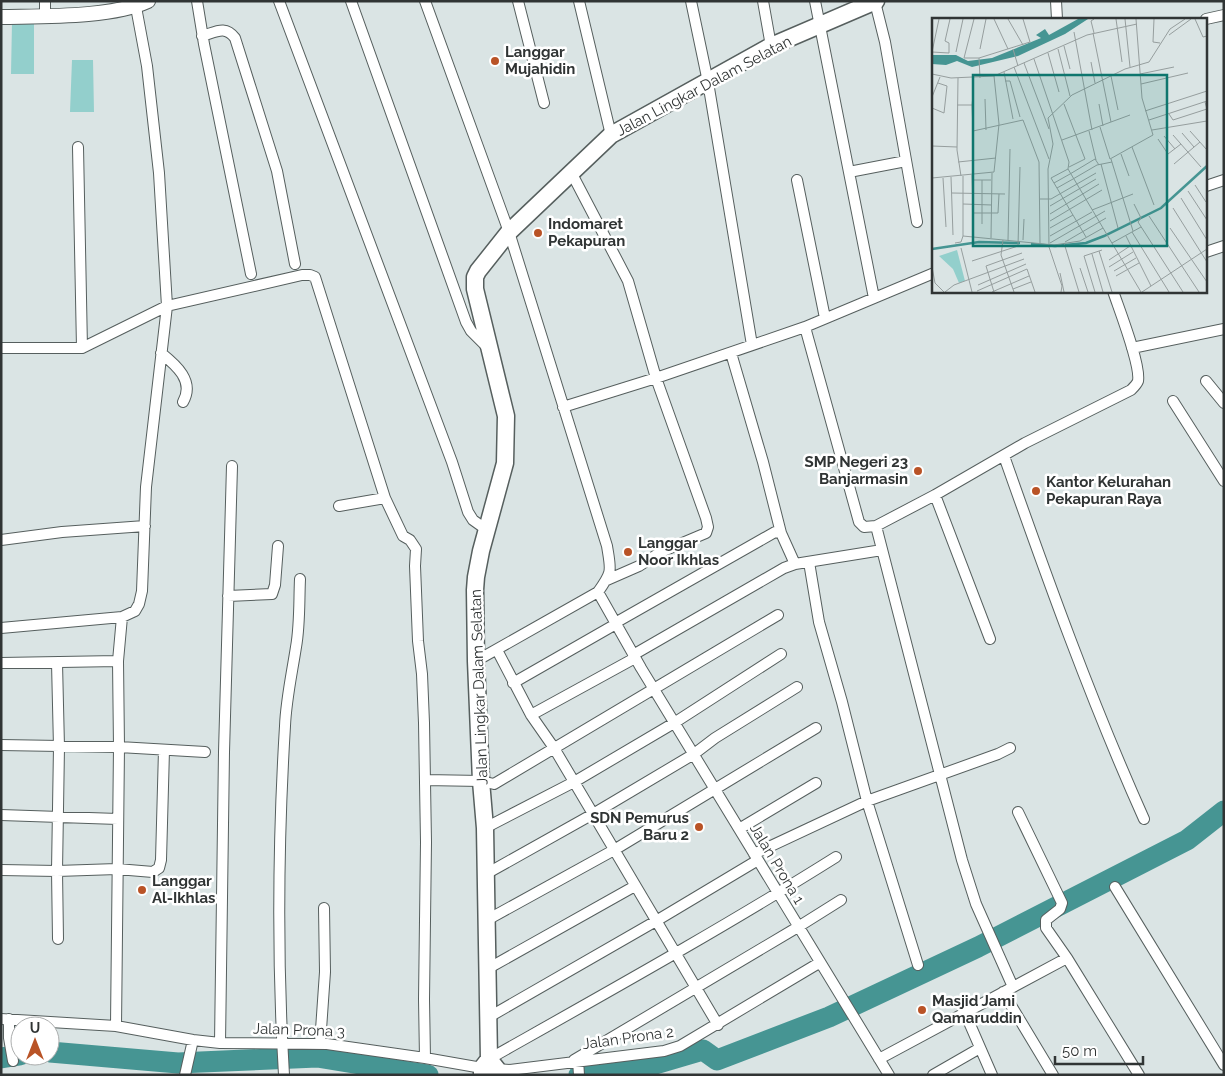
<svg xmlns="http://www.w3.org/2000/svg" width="1225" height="1076" font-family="Raleway,sans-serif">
	<rect width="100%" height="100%" fill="#dae4e4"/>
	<!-- green -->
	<path fill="#93cfcc" d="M12 22 34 23V74H11Z
		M72 60H93L94 112H70Z"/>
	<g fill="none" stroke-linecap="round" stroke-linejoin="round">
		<!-- river -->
		<path stroke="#469593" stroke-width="21" d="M50 1052 178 1063 317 1057 428 1075
			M1 1058 20 1055
			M579 1075 645 1067 703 1050 717 1060 829 1017 978 947 1187 840 1224 811"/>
		<!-- street casing -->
		<g stroke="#565f5e" stroke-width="12">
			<path id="street" d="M45 1V16
				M197 1 204 44 251 274
				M279 1 452 462 468 512 473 520 487 530
				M351 1 466 322 471 331 487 347
				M425 1 509 232 607 546C611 571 613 571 598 592L476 661
				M518 1 544 103
				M579 1 611 135
				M691 1 708 82 752 345
				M763 1 771 46
				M815 1 874 298
				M1056 1 1057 19
				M875 2 885 42 917 222
				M1206 19 1224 15
				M202 36C216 32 225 25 235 38L277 171 295 264
				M78 147 82 348
				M571 172 628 281 656 378 706 518 708 527 706 533 661 552 639 566 607 580
				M849 172 906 161
				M797 180 825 318
				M1206 186 1224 180
				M1206 252 1224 246
				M805 327 859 522 864 527 876 526 935 495 1025 443 1131 390C1134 387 1137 384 1138 381 1141 365 1119 309 1113 291
				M1 348H82L167 306 302 275H310L315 277 385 498 403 536 410 540 416 549 415 566 418 641 422 674 424 723 426 842 424 999 425 1058
				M1132 348 1224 329
				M161 353C176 365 195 381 183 402
				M731 353 763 462 781 533
				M1206 381 1224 403
				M1173 401 1224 481
				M563 407 656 378 805 327 934 273
				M1004 456C1047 578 1091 701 1144 819
				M935 495 990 639
				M339 506 385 498
				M876 526 962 860 976 904 1013 987
				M1 540 62 532 145 526
				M809 562 819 622 842 702 867 801 918 965
				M598 592 641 668 889 1075
				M228 596 272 594 275 585 278 546
				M615 623 775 532 781 533 795 564
				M1 628 122 617 135 611 139 604 142 591 146 487 167 306 159 173 147 66 136 7
				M497 650 531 715 554 748 718 1025
				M633 655 784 568 795 564 882 550
				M1 663 118 661
				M513 683 616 624
				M531 715 635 658
				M1 745 119 747 205 752
				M425 780 481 781 494 784 778 615
				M1018 812 1062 903 1060 909 1046 920V928L1067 958 1139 1075
				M1 815 118 819
				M485 828 574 782 674 723 781 654
				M739 829 816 783
				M754 854 867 801 998 754 1010 748
				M1 870 57 871 59 747 57 663
				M486 874 593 814 694 754 715 738 797 687
				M1115 887 1224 1065
				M487 920 614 850 816 728
				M58 939 57 871 117 869 153 872 159 868 161 860 164 750
				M489 968 635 886
				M1003 992 1053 1075
				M965 1013 992 1075
				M489 1017 656 921 758 860
				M1 1019 116 1026 193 1040 220 1043 327 1044 425 1058 482 1068 510 1070 664 1051 680 1046 819 963
				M9 1019V1038L13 1061
				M116 1026 119 747 118 661 122 617
				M220 1043 224 752 232 466
				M320 1044 325 972 324 908
				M489 1059C606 993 723 928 836 857
				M879 1059 1067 958
				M574 1060 798 927 841 900
				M578 1060 579 1075
				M185 1075 193 1040
				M284 1075C277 958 278 842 285 726 286 700 292 673 296 647 300 625 299 601 300 579
				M933 1075 980 1048"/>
		</g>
		<!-- secondary casing -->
		<g stroke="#565f5e" stroke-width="16">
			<path id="secondary" d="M1 17C43 16 111 18 148 1"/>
		</g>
		<!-- primary casing -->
		<g stroke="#565f5e" stroke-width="19">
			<path id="primary" d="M489 1059 497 1069V1075
				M482 1075V1068L489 1059 485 828 481 781 476 661 475 590 476 577 481 551 505 463 506 416 475 289V277L478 271 509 232 611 135 771 46 876 1"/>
		</g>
		<!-- street -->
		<use href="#street" stroke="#fff" stroke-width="10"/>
		<!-- secondary -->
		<use href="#secondary" stroke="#fff" stroke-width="14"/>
		<!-- primary -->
		<use href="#primary" stroke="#fff" stroke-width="16"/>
	</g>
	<!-- markers -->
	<g fill="#b95326" stroke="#fff" stroke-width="2">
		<circle cx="495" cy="61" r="5"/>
		<circle cx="538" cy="233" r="5"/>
		<circle cx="918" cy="471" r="5"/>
		<circle cx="1036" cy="491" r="5"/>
		<circle cx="628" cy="552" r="5"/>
		<circle cx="699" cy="827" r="5"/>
		<circle cx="142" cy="890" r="5"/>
		<circle cx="922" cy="1010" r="5"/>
	</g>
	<g text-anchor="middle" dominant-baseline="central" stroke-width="5" stroke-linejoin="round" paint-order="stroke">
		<!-- poi labels -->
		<g font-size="15" font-weight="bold" fill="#303434" stroke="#fff" text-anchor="start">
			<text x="505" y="52">Langgar<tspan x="505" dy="17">Mujahidin</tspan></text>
			<text x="548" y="224">Indomaret<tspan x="548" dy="17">Pekapuran</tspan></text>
			<text x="908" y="462" text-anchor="end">SMP Negeri 23<tspan x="908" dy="17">Banjarmasin</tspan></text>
			<text x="1046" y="482">Kantor Kelurahan<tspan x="1046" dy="17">Pekapuran Raya</tspan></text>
			<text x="638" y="543">Langgar<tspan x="638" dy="17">Noor Ikhlas</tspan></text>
			<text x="689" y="818" text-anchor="end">SDN Pemurus<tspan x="689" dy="17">Baru 2</tspan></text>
			<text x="152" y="881">Langgar<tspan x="152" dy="17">Al-Ikhlas</tspan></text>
			<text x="932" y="1001">Masjid Jami<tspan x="932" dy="17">Qamaruddin</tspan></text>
		</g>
		<!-- street labels -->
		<g font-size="15" fill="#303434" stroke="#fff">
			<text transform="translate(704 86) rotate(-28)">Jalan Lingkar Dalam Selatan</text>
			<text transform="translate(479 687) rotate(-92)">Jalan Lingkar Dalam Selatan</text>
			<text transform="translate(777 864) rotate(59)">Jalan Prona 1</text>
			<text transform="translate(299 1030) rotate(2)">Jalan Prona 3</text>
			<text transform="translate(628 1038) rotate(-8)">Jalan Prona 2</text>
		</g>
	</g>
	<!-- overview -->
	<g transform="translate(932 18)">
		<rect width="275" height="275" fill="#dae4e4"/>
		<path d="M25 232 33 263 27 265 21 251 7 238Z" fill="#93cfcc"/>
		<path d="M146 1H156L133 16 86 38 40 49 25 43 14 47 0 46V37H24L36 43 60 40 109 20 104 17 113 11 117 17Z" fill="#469593"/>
		<path fill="none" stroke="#469593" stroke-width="2.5" d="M99 226 123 228 154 225 172 218 229 190 275 148M0 231 47 224 88 225"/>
		<path fill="none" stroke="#969e9e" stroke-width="1" d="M42 1 32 40H47M62 1 76 31M76 1 91 27M162 1 159 3 162 15M184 1 190 44M193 1 198 49M222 1 221 24 228 25M263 1 271 19 275 18M142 14 160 112M161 15 179 104M237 17 259 1M132 28 138 51M48 31 54 1M81 31 86 48M126 31 138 78M0 34 17 35V25L13 23 18 1M0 34 7 1M24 34 31 1M116 35 127 74M102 41 137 144 136 151 209 274M159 44 163 65M92 45 117 111M82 49 117 141M72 54 81 101M0 56 19 60 62 58 155 17 205 6M208 56 242 49M179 58 186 92M26 60 25 132 29 158M48 60 47 40 98 24 91 1M73 63H78L88 99M209 66 256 55M0 79 8 59M53 81 54 112M132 86 153 141 137 149M167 86 171 108M25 87H40L41 78M40 87 41 113 91 102 107 144 108 225M0 90 12 95 15 68 6 65M213 93 275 73M237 96 241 102 275 91 273 84M217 102 275 83M168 109 178 141 221 117 210 80 204 1M220 112 275 103M157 113 164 142M258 113 275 132M250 115 262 129M241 117 269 149M232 118 243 131M226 121 236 136 249 126M130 122 198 97M0 128 25 129M200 129 222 187M189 136 197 158M179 141 201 213M26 144 64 140M169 146 186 210M242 146 268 124M138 156 163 141 167 147M40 157 41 195H50V162M31 158V218M19 159 21 217M0 160 62 154 67 106 62 58M11 160 14 209M119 160 154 219M119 160 136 151M141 161 165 147 180 144M40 162H59M122 165 138 156M263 167 274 184M125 170 141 161M256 173 275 202M20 175 73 176M249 180 275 222M108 181H119L164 155M31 186 60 187M202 186 209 200 206 204 251 274M118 188 164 161M241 190 275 244M160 192 201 176M118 196 167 166M217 198 267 274M118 203 170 172M50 206V195H66L67 176M118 210 141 197M238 210 275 264M200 214 237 274M118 218 160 194M194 218 219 268M59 220 60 155M71 222 69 237 82 274M76 222 78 131M91 222 92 201M133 224 174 200M23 225 29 224 31 218 122 227 148 223 171 210M118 225 173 193M132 225 147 274M180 225 209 209M29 230 40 274M167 233 180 274M160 236 171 274M177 242 198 228M40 243 86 228 88 149M0 249 3 265 12 274M177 249 201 234M148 250 156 274M182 253 204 240M128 255 132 274M184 258 207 245M46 267 94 246M81 271 99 264M45 273 95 251 103 274M13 274 22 267 92 241M60 274 97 258M62 274 54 248 90 235M129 274 130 268 117 229 116 151 121 126 116 100 140 77 193 51 217 44 238 11 253 1M163 274 152 238 170 232M210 274 275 231"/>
		<path fill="#0f766e" fill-opacity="0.15" stroke="#0f766e" stroke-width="2.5" d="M41 57H235V228H41Z"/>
		<rect width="275" height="275" fill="none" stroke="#303434" stroke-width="2.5"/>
	</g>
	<!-- border -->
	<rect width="1225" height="1076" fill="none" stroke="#303434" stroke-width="5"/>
	<!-- north arrow -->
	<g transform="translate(35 1041)"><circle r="24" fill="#ffffff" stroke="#acaeae"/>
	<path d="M0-4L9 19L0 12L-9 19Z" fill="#b95326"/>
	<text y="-8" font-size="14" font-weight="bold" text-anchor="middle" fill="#303434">U</text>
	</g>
	<!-- scale -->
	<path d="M1055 1056v8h88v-8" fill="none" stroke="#303434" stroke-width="2.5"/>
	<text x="1062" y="1056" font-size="15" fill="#303434" stroke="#ffffff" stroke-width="4" paint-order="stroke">50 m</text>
</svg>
